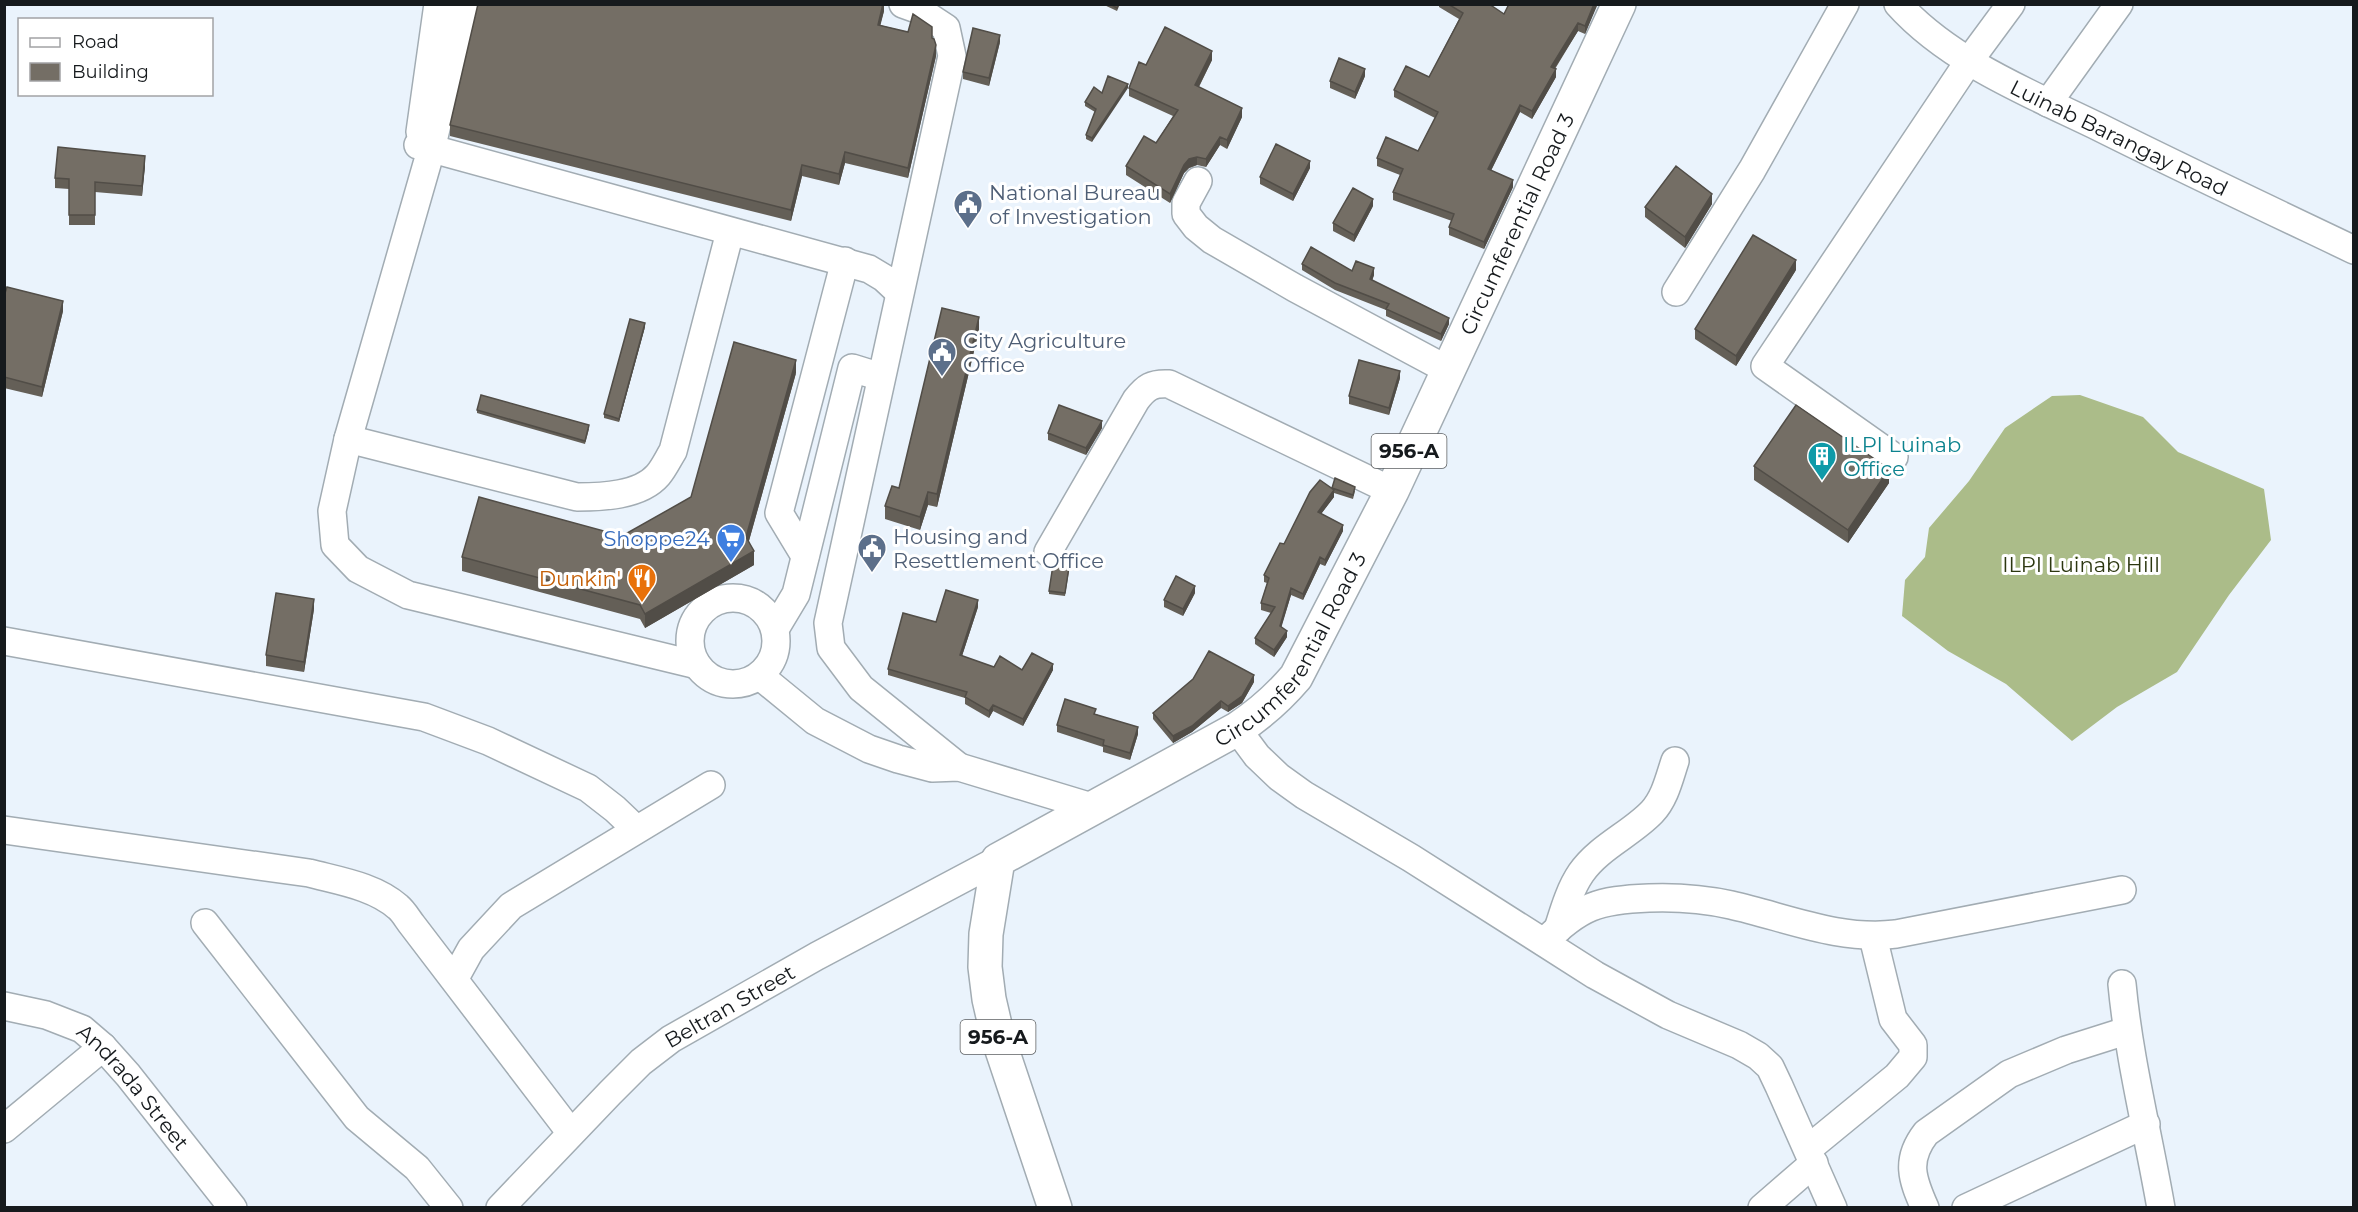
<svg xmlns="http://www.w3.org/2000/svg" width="2358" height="1212" font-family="Montserrat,sans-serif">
	<rect width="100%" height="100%" fill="#eaf3fc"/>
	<!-- forest -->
	<path fill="#abbc89" d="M2080 395 2143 417 2178 452 2264 489 2271 540 2229 595 2177 672 2117 707 2072 741 2006 684 1948 651 1902 616 1905 580 1925 557 1929 528 1969 481 2005 428 2052 396Z"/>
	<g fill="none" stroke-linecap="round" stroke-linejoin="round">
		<!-- minor casing -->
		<g stroke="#a2acb3" stroke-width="30">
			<g id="minor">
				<path d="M465 4 431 150 348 439 332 511 335 545 358 569 408 595 697 665"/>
				<path d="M903 4 917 9 946 28 952 56 828 623 831 648 861 688 959 767"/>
				<path id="s1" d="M1898 4C1949 61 2031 94 2099 127 2183 169 2268 209 2354 250"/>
				<path d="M2048 103 2119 4"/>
				<path d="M420 132 438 4"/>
				<path d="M418 145 869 269 884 278 899 292"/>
				<path d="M1198 181 1186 203V214L1196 227 1212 240 1295 288 1448 370"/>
				<path d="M1676 292 1752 170 1845 4"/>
				<path d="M348 439 577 497C601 497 640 496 658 475 664 468 668 459 673 451L730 232"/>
				<path d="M1894 457 1765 366 1969 61 2011 4"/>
				<path d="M1048 552 1136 400C1146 387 1152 383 1169 384L1392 491"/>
				<path d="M805 556 779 513 845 261"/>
				<circle cx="733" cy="641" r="43"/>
				<path d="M775 629 796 594 852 368 881 377"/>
				<path d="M4 641 424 717 488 741 588 788 615 809 636 829"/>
				<path d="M760 676 815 721 869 749 898 759 932 768 959 767 1095 808"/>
				<path d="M1237 729 1257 756 1279 777 1304 795 1411 858 1595 975 1668 1015 1739 1045 1758 1056 1770 1067 1779 1086 1833 1208"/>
				<path d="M4 830 309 873C339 881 374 886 398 907 404 912 408 920 413 926L571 1133"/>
				<path d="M205 923 357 1118 417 1168 449 1208"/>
				<path d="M1558 929C1564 910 1570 889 1581 873 1599 847 1631 834 1652 812 1665 798 1669 779 1675 761"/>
				<path d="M1544 942C1580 906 1598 900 1649 898 1676 897 1704 899 1731 905 1785 917 1839 941 1896 934L2122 890"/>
				<path d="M455 978 471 949 511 906 711 785"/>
				<path d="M2122 984C2129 1059 2148 1133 2161 1208"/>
				<path id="s2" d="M4 1006 46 1015 82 1029 103 1047 128 1075 233 1208"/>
				<path d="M4 1129 103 1047"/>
				<path d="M1808 1149 1897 1076 1913 1057V1045L1893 1019 1873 937"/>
				<path id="s3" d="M500 1208 610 1093 641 1062 671 1039 817 956 998 860"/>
				<path d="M1762 1208 1814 1163"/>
				<path d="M1925 1208C1912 1179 1905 1160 1926 1133L2009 1074 2066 1050 2126 1031"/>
				<path d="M1966 1208 2146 1124"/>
			</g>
		</g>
		<!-- major casing -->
		<g stroke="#a2acb3" stroke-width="36">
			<g id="major">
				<path id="s4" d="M1055 1208 998 1038 989 999 985 967 986 934 998 860 1237 729C1260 714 1278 698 1296 677L1392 491 1619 4"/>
			</g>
		</g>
		<!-- minor -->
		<use href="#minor" stroke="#fff" stroke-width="27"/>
		<!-- major -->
		<use href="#major" stroke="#fff" stroke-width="33"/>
	</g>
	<!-- wall -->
	<path fill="#645f57" d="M884 4V11L880 25 932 38 936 56 908 178 845 163 839 185 802 176 791 221 450 136V125Z
		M1102 4H1120L1117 11Z
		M1439 4H1489L1504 14 1597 4 1585 34 1578 31 1555 69 1556 77 1532 119 1520 112 1491 170 1513 187 1484 249 1449 235V227L1452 221 1393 200V192L1400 175 1377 166V158L1418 151 1435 118 1394 97V90L1429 77 1459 19 1439 7Z
		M1000 42 989 86 963 79V72Z
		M1212 60 1199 87 1242 117 1227 149 1220 145 1206 167 1197 165 1189 168 1184 173 1170 203 1126 175V166L1156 143 1173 116 1129 96V88L1146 65Z
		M1365 76 1355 99 1330 88V81Z
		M1102 93 1092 142 1086 139V135L1095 112 1085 106V102Z
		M145 166 142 196 95 192V225H69V189L55 188V178Z
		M1310 168 1293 201 1260 184V177Z
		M1712 204 1685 248 1645 217V207Z
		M1373 206 1354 242 1333 231V223Z
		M1302 264 1374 275 1372 281 1449 324 1441 341 1386 316V310L1335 290 1302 270Z
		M1796 270 1736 366 1695 339V329Z
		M4 296 63 311 42 397 4 388Z
		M645 327 619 422 604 418V414Z
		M979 330 937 507 928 505 920 530 885 519V506L899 488Z
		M796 373 749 541 754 565 645 628 640 619 462 571V557L622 536 691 497Z
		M1400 378 1389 415 1349 404V396Z
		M477 410 589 429 585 444 477 413Z
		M1102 428 1086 455 1048 440V433Z
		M1754 466 1889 483 1848 543 1754 480Z
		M1332 489 1355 491 1353 499 1334 493V497L1321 514 1343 531 1325 566 1320 564 1303 600 1291 595 1281 627 1287 637 1274 657 1255 644V638L1271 613 1261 610V603L1267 583 1264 582V575L1284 544Z
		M1069 571 1065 596 1049 594V591Z
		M1195 593 1183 616 1164 607V600Z
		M978 607 962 656 994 667 1022 670H1053L1023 726 993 711 989 718 965 704V698L888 675V669L936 622Z
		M314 609 304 672 266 666V655Z
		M1254 682 1242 703 1228 712 1221 708 1192 732 1173 743 1153 719V713Z
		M1096 714 1138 734 1130 760 1103 752V747L1057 732V725Z"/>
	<!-- shaded-wall -->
	<path fill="#514d47" d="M883 4H884V11L878 35V25Z
		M1594 4H1597V6L1585 34V26Z
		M1578 23V31L1551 74V67Z
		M1000 35V42L989 86V78Z
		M936 45V56L908 178V168Z
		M1212 51V60L1195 94V85Z
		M1365 69V76L1355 99V92Z
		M1556 69V77L1532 119V111Z
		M1128 84V88L1092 142V138Z
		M1520 105V112L1488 177V169Z
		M1242 108V117L1227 149V140Z
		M1220 137V145L1206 167V159Z
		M845 152V163L839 185V174Z
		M145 156V166L142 196V186Z
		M1197 157V165L1189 168 1184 173 1170 203V194L1184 165 1189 159Z
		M1310 161V168L1293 201V194Z
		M802 165V176L791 221V210Z
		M1513 180V187L1484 249V242Z
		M1712 194V204L1685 248V237Z
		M1373 199V206L1354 242V235Z
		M1796 260V270L1736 366V356Z
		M1374 268V275L1370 286V279Z
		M63 301V311L42 397V387Z
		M979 317V330L937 507V494Z
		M1449 318V324L1441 341V334Z
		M645 323V327L619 422V419Z
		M796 360V373L746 551V537Z
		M1400 371V378L1389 415V408Z
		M1102 421V428L1086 455V448Z
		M1889 469V483L1848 543V530Z
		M1334 490V497L1318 518V512Z
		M928 492V505L920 530V517Z
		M1343 525V531L1325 566V560Z
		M754 551V565L645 628V614Z
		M1320 557V564L1303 600V594Z
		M1195 586V593L1183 616V609Z
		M1291 588V595L1280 632V626Z
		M314 599V609L304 672V662Z
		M978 600V607L960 662V655Z
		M1287 631V637L1274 657V650Z
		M1053 664V670L1023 726V719Z
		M1254 675V682L1242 703 1228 712V706Z
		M1221 701V708L1192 732 1173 743V736Z
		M993 705V711L989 718V711Z
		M1138 727V734L1130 760V753Z"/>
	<!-- building -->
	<path fill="#746e65" stroke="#514d47" stroke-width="1.5" d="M478 4H883L878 25 908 32 913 14 932 27V38L934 39 936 45 908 168 845 152 839 174 802 165 791 210 450 125Z
		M1110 4H1118L1117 8Z
		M1448 4H1489L1504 14 1509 4H1594L1585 26 1578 23 1551 67 1556 69 1532 111 1520 105 1488 169 1513 180 1484 242 1449 227 1454 214 1393 192 1403 169 1377 158 1386 137 1418 151 1438 112 1394 90 1406 66 1429 77 1463 13Z
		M1165 27 1212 51 1195 85 1242 108 1227 140 1220 137 1206 159 1197 157 1189 159 1184 165 1170 194 1126 166 1144 136 1156 143 1178 110 1129 88 1139 62 1146 65Z
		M973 28 1000 35 989 78 963 72Z
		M1339 58 1365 69 1355 92 1330 81Z
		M1108 76 1128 84 1092 138 1086 135 1096 109 1085 102 1094 87 1102 93Z
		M1276 144 1310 161 1293 194 1260 177Z
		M58 147 145 156 142 186 95 182V215H69V179L55 178Z
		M1676 166 1712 194 1685 237 1645 207Z
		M1353 188 1373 199 1354 235 1333 223Z
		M1753 235 1796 260 1736 356 1695 329Z
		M1311 247 1352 271 1356 261 1374 268 1370 279 1449 318 1441 334 1386 309 1389 304 1335 283 1302 264Z
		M7 287 63 301 42 387 4 377V296Z
		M942 308 979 317 937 494 928 492 920 517 885 506 892 486 899 488Z
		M630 319 645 323 619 419 604 414Z
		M734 342 796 360 746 537 754 551 645 614 640 605 462 557 479 497 622 536 691 497Z
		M1359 360 1400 371 1389 408 1349 396Z
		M481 395 589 425 585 441 477 410Z
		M1059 405 1102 421 1086 448 1048 433Z
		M1796 405 1889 469 1848 530 1754 466Z
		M1335 478 1355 487 1353 495 1332 488Z
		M1320 480 1334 490 1318 512 1343 525 1325 560 1320 557 1303 594 1291 588 1280 626 1287 631 1274 650 1255 638 1275 607 1261 603 1269 578 1264 575 1280 543 1284 544 1310 492Z
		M1053 565 1069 567 1065 593 1049 591Z
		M1176 576 1195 586 1183 609 1164 600Z
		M946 590 978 600 960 655 994 667 1000 656 1022 670 1032 653 1053 664 1023 719 993 705 989 711 965 697 967 692 888 669 903 613 936 622Z
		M276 593 314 599 304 662 266 655Z
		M1209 651 1254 675 1242 696 1228 706 1221 701 1192 726 1173 736 1153 713 1193 679Z
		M1065 699 1096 709 1094 714 1138 727 1130 753 1103 745 1104 740 1057 725Z"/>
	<!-- icons -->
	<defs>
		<g id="civic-pin" transform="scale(1.5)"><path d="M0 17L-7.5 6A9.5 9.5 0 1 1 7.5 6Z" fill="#5c6f8a" stroke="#fff"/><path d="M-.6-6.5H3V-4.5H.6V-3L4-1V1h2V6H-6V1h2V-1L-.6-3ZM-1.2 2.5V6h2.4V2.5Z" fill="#fff"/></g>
		<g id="building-pin" transform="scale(1.5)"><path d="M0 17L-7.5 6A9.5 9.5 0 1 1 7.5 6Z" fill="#0f9aa8" stroke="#fff"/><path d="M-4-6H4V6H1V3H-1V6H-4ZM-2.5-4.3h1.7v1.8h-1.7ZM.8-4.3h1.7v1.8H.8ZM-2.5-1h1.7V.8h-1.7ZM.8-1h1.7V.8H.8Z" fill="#fff"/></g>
		<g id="supermarket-pin" transform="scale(1.5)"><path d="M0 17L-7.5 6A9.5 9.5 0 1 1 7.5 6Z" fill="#3f7fe0" stroke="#fff"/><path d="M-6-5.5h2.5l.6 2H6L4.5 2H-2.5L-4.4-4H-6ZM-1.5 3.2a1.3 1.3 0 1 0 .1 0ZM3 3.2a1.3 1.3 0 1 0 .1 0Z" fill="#fff"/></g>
		<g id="restaurant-pin" transform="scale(1.5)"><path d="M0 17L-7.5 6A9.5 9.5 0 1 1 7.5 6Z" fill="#e8710a" stroke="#fff"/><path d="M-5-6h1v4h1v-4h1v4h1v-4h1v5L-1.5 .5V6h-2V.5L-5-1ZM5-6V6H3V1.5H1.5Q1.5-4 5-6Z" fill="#fff"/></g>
	</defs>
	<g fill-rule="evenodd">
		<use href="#civic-pin" x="968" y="204"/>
		<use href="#civic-pin" x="942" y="352"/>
		<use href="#building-pin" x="1822" y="456"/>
		<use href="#supermarket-pin" x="731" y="538"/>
		<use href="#civic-pin" x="872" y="548"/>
		<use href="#restaurant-pin" x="642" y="578"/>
	</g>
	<g text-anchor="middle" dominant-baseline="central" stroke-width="6" stroke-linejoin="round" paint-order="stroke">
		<!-- shield labels -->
		<g fill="#fff" stroke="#5c5f61" stroke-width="1.5">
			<rect x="1371.5" y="434" width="75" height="34" rx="4.5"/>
			<rect x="960.5" y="1020" width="75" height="34" rx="4.5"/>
		</g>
		<g font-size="20" font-weight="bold" fill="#161a1d">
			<text x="1409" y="451">956-A</text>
			<text x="998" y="1037">956-A</text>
		</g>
		<!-- street labels -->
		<g font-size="21" fill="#161a1d" stroke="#fff">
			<text stroke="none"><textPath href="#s1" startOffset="260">Luinab Barangay Road</textPath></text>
			<text stroke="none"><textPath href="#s4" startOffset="1215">Circumferential Road 3</textPath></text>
			<text stroke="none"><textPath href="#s4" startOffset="729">Circumferential Road 3</textPath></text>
			<text stroke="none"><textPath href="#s3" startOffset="308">Beltran Street</textPath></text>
			<text stroke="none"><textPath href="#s2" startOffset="159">Andrada Street</textPath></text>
		</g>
		<!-- service labels -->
		<g font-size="21" fill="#4e5e75" stroke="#fff" text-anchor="start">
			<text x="989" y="192">National Bureau<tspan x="989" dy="24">of Investigation</tspan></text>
			<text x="963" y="340">City Agriculture<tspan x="963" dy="24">Office</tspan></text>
			<text x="893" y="536">Housing and<tspan x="893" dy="24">Resettlement Office</tspan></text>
		</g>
		<!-- culture labels -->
		<g font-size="21" fill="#0d838f" stroke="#fff" text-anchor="start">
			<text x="1843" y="444">ILPI Luinab<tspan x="1843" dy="24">Office</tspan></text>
		</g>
		<!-- shop labels -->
		<g font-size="21" fill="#366cbe" stroke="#fff" text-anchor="end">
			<text x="710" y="538">Shoppe24</text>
		</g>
		<!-- park labels -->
		<g font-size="21" fill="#2c3710" stroke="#fff">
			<text x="2081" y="564">ILPI Luinab Hill</text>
		</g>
		<!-- food labels -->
		<g font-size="21" fill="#c56008" stroke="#fff" text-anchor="end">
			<text x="621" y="578">Dunkin'</text>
		</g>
	</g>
	<!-- border -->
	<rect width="2358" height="1212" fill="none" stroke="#161a1d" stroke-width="12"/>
	<!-- legend -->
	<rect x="18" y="18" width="195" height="78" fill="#ffffff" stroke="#a2a3a5" stroke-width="1.5"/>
	<rect x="30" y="38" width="30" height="9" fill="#ffffff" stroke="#a2a3a5" stroke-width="1.5"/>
	<text x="72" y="48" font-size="18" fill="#161a1d">Road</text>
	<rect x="30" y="63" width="30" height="18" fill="#746e65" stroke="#a2a3a5" stroke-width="1.5"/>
	<text x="72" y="78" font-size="18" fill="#161a1d">Building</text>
</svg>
